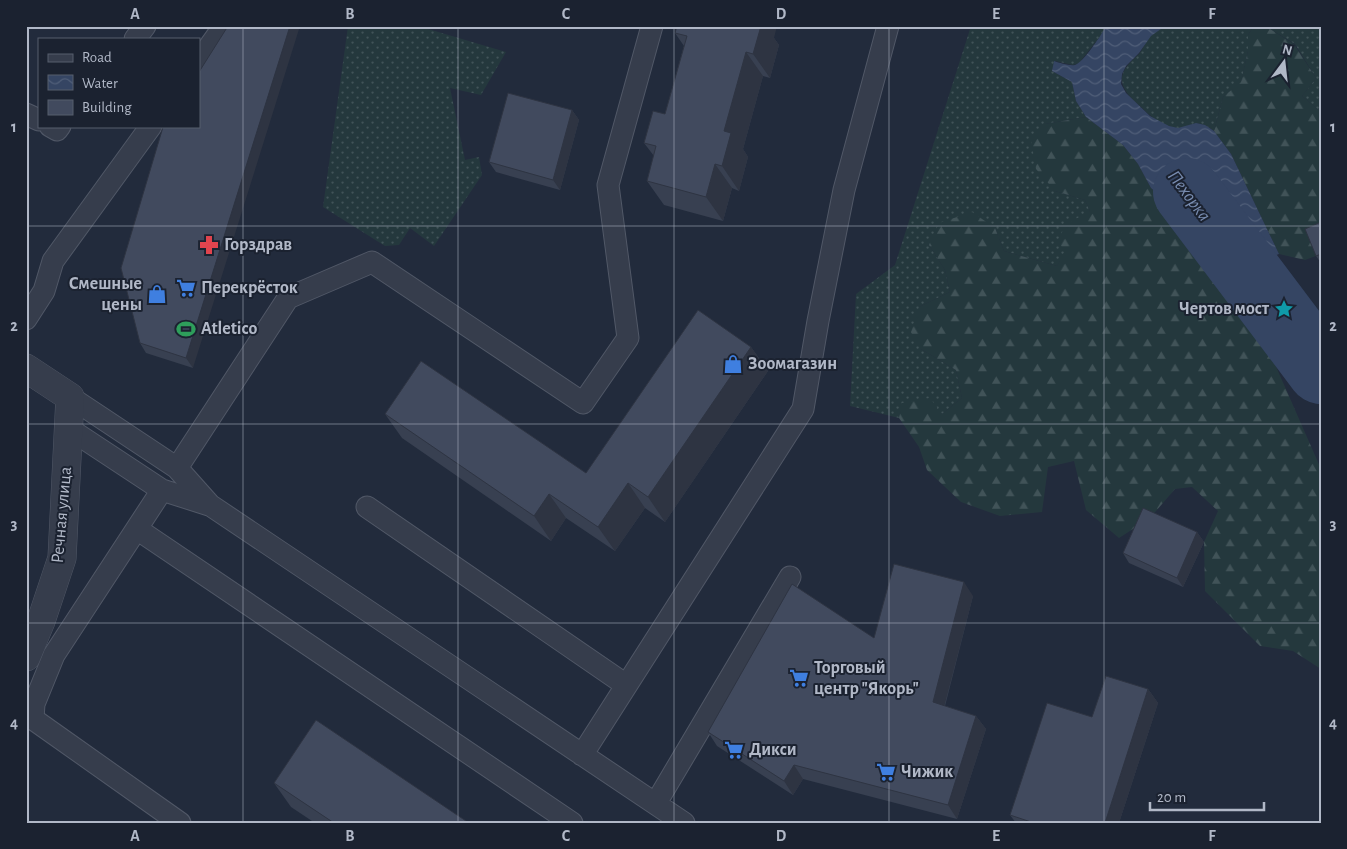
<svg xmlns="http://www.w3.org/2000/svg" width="1347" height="849" font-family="'Alegreya Sans',sans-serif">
	<defs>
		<pattern id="grass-dots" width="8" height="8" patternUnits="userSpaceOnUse" patternTransform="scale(1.25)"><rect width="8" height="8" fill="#24383d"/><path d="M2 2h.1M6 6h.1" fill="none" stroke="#415358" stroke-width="1.8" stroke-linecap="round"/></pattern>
		<pattern id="forest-firs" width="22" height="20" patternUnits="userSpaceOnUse" patternTransform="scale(1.25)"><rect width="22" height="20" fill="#24383d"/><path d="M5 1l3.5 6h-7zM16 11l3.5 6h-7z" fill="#415358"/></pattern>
		<pattern id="water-waves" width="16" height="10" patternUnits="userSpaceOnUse" patternTransform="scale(1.25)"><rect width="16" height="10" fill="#354563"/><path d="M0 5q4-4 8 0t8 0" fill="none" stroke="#505e78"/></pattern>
	</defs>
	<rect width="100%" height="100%" fill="#222b3c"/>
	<!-- grass -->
	<path fill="url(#grass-dots)" d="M348 26H418L506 52 481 95 450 88 465 160 479 157 482 175 434 246 410 228 399 245 385 246 323 207Z
		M971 26H1106L1102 34 1079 63 1073 65 1055 61 1052 71 1072 82 1076 101 1086 117 1045 124 1055 191 1085 200 1090 211 1057 266 1004 251 995 228 929 245 945 270 950 292 919 307 921 349 956 370 962 398 942 414 903 403 899 418 850 406 856 294 895 265Z
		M1165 26H1254L1248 35V51L1241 83 1223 97 1214 131C1190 114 1191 132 1172 127 1159 124 1149 115 1140 106 1127 95 1114 81 1128 65 1131 61 1135 58 1139 54 1143 49 1145 43 1149 38 1153 33 1160 30 1165 26Z
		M1265 26H1321V112L1302 96 1316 78 1295 44Z"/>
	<!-- forest -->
	<path fill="url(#forest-firs)" d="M1254 26H1265L1294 44 1316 78 1302 96 1321 112V254L1305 260 1279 254 1231 154 1214 131 1223 97 1241 82 1248 51V35Z
		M1086 117 1123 145 1138 164 1151 188 1182 215 1202 237 1223 274 1226 294 1259 315 1274 362 1321 469V669L1293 651 1260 646 1205 591 1204 542 1218 511 1192 487 1175 489 1150 518 1119 538 1086 510 1074 461 1048 467 1042 512 1000 516 961 502 927 470 919 447 899 418 902 403 930 398 942 414 962 398 956 370 921 349 911 332 919 307 950 292 945 270 929 245 939 223 972 212 995 228 1004 251 1057 266 1065 251 1058 242 1065 225 1090 211 1085 200 1055 191 1036 169 1031 140 1045 124Z"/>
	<!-- water -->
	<path fill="url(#water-waves)" d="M1106 26H1165L1151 36 1139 53 1126 66 1122 74 1121 84 1126 93 1150 116 1169 126 1178 128 1196 123 1205 125 1214 131 1231 154 1279 254 1223 274 1202 237 1182 215 1151 188 1138 164 1123 145 1086 117 1076 101 1072 82 1052 71 1054 61C1060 63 1069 66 1075 65 1083 63 1102 34 1106 26Z"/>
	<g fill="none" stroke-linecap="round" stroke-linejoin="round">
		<!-- river -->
		<path stroke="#354563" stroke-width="68" d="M1187 192 1321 370"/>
		<!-- service casing -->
		<g stroke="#515867" stroke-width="23">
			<path id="service" d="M135 39 145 26
				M199 61 224 26
				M26 114 39 120
				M50 126 57 130 60 126
				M26 319 44 291 53 261 151 126
				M70 397 177 468 210 505 684 823
				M68 428 162 490 209 505
				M177 468 288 298 372 262 583 403 628 338 608 185 652 26
				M162 490 54 655 34 704 33 719 180 823
				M367 507 626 685
				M137 529 572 823
				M582 755 803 409 818 321 844 190 888 26
				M656 803 790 577"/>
		</g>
		<!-- tertiary casing -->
		<g stroke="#515867" stroke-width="29">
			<path id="tertiary" d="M26 368 70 397 62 558 41 621 26 657"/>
		</g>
		<!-- service -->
		<use href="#service" stroke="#363d4c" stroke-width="21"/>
		<!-- tertiary -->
		<use href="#tertiary" stroke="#363d4c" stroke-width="28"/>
	</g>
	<!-- wall -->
	<path fill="#384051" d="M675 33 774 38 779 45 770 78 763 76 743 149 748 157 739 191 732 188 723 221 664 205 647 181 654 156 644 143 665 114 684 46Z
		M572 110 579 120 560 190 496 172 489 162Z
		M163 127 193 368 146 353 140 343Z
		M1321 222V263L1316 256Z
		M751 347 768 371 665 522 645 508 615 551 566 518 551 541 402 438 385 414 586 473Z
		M1197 532 1204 542 1183 587 1129 563 1123 553Z
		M973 596 945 706 976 716 986 729 957 819 803 779 793 795 717 746 708 732 874 638Z
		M1148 689 1158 703 1119 823H1016L1010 815 1092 717Z
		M274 783 469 823H315L291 807Z"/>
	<!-- shaded-wall -->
	<path fill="#2e3442" d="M290 26H300L193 368 186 358Z
		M760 26H777L774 38 779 45 770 78 753 54Z
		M746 52 763 76 743 149 748 157 739 191 722 166 724 131Z
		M572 110 579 120 560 190 553 180Z
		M715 164 732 188 723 221 706 197Z
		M751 347 768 371 665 522 648 497Z
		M628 483 645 508 615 551 598 527Z
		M549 494 566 518 551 541 534 516Z
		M1197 532 1204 542 1183 587 1177 578Z
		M964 582 973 596 942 715 933 702Z
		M1148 689 1158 703 1119 823H1105Z
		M976 716 986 729 957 819 948 805Z
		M794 765 803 779 793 795 784 781Z"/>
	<!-- building -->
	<path fill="#414a5e" stroke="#2e3442" d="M228 26H290L186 358 140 343 121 268 163 127 199 126V72Z
		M677 26H761L753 54 746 52 724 131 731 133 722 166 715 164 706 197 647 181 656 146 644 143 653 111 665 114 687 36 675 33Z
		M508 93 572 110 553 180 489 162Z
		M1321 222V254L1316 256 1305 229Z
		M698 310 751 347 648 497 628 483 598 527 549 494 534 516 385 414 421 361 586 473Z
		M1143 508 1197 532 1177 578 1123 553Z
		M894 564 964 582 933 702 976 716 948 805 794 765 784 781 708 732 792 584 874 638Z
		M1106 676 1148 689 1105 823H1034L1010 815 1047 703 1092 717Z
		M316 720 469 823H334L274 783Z"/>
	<!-- grid -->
	<path fill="none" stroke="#b1b8c7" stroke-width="1" stroke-opacity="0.55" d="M243 26V823M458 26V823M674 26V823M889 26V823M1104 26V823M26 226H1321M26 424H1321M26 623H1321"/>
	<!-- icons -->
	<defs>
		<g id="pharmacy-bare" transform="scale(1.5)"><path d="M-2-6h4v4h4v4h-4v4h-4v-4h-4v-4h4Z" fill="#e0444e" stroke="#1b2230" stroke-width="2.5" paint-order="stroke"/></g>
		<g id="supermarket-bare" transform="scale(1.5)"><path d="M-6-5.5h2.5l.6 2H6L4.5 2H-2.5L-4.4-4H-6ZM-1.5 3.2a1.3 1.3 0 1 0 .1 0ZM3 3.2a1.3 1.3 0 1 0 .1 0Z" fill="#3f7fe0" stroke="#1b2230" stroke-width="2.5" paint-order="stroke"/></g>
		<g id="shop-bare" transform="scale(1.5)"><path d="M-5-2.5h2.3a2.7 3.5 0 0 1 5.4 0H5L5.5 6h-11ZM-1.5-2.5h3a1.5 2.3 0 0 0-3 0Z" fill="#3f7fe0" stroke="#1b2230" stroke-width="2.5" paint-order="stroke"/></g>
		<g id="sight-bare" transform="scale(1.5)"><path d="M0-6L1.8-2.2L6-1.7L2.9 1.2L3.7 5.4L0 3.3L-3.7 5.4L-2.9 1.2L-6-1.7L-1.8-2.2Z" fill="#0f9aa8" stroke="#1b2230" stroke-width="2.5" paint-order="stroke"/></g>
		<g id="stadium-bare" transform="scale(1.5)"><path d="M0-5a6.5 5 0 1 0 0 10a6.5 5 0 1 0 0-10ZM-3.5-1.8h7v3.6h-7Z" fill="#2e9e5b" stroke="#1b2230" stroke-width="2.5" paint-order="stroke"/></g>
	</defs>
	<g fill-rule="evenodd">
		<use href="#pharmacy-bare" x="209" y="245"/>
		<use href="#supermarket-bare" x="186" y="288"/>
		<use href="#shop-bare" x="157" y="294"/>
		<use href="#sight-bare" x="1284" y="309"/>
		<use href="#stadium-bare" x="186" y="329"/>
		<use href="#shop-bare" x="733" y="364"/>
		<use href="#supermarket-bare" x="799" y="678"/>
		<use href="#supermarket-bare" x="734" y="750"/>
		<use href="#supermarket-bare" x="886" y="772"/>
	</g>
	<g text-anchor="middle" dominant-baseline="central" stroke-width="4" stroke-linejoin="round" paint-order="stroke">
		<!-- poi labels -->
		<g font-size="18" font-weight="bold" fill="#b1b8c7" stroke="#1b2230" text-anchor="start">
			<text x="224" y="245">Горздрав</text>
			<text x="142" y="284" text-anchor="end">Смешные<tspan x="142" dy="21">цены</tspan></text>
			<text x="201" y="288">Перекрёсток</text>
			<text x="1269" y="309" text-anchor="end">Чертов мост</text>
			<text x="201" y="329">Atletico</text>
			<text x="748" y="364">Зоомагазин</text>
			<text x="814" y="668">Торговый<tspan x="814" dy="21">центр "Якорь"</tspan></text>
			<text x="749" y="750">Дикси</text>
			<text x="901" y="772">Чижик</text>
		</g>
		<!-- street labels -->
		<g font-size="18" fill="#b1b8c7" stroke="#1b2230">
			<text transform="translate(62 515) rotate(-85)">Речная улица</text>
		</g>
		<!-- water labels -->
		<g font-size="19" font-style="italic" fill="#788cb0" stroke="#1b2230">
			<text transform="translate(1189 196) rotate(53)">Пехорка</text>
		</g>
	</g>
	<!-- border -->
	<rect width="1347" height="849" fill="none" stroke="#1b2230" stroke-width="55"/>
	<!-- legend -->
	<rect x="38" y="38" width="162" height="90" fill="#1b2230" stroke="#575e6c"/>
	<rect x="48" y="54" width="25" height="8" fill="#363d4c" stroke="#575e6c"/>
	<text x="82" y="62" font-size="15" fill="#b1b8c7">Road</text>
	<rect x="48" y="75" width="25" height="15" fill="url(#water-waves)" stroke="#575e6c"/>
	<text x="82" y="88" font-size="15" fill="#b1b8c7">Water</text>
	<rect x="48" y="100" width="25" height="15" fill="#414a5e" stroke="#575e6c"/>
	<text x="82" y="112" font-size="15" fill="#b1b8c7">Building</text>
	<!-- north arrow -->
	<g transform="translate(1284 62) rotate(15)" stroke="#1b2230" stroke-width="4" paint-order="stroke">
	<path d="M0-4L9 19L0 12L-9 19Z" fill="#b1b8c7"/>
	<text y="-8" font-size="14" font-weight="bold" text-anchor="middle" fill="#b1b8c7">N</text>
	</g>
	<!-- scale -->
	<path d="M1150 802v8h114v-8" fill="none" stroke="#b1b8c7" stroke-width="2.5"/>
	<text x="1157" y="802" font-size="15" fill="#b1b8c7" stroke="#1b2230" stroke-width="4" paint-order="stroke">20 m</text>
	<rect x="28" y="28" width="1292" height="794" fill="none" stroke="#b1b8c7" stroke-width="2"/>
	<g font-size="16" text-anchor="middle" font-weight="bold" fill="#b1b8c7">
		<text x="135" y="19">A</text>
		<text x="350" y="19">B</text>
		<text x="566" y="19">C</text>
		<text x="781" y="19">D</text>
		<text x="996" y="19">E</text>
		<text x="1212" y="19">F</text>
		<text x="14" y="132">1</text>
		<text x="1333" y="132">1</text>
		<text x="14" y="331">2</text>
		<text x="1333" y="331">2</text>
		<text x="14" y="529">3</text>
		<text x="1333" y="529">3</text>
		<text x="14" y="728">4</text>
		<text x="1333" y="728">4</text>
		<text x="135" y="841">A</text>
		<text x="350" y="841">B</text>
		<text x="566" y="841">C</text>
		<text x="781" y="841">D</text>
		<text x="996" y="841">E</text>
		<text x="1212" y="841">F</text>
	</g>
</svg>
